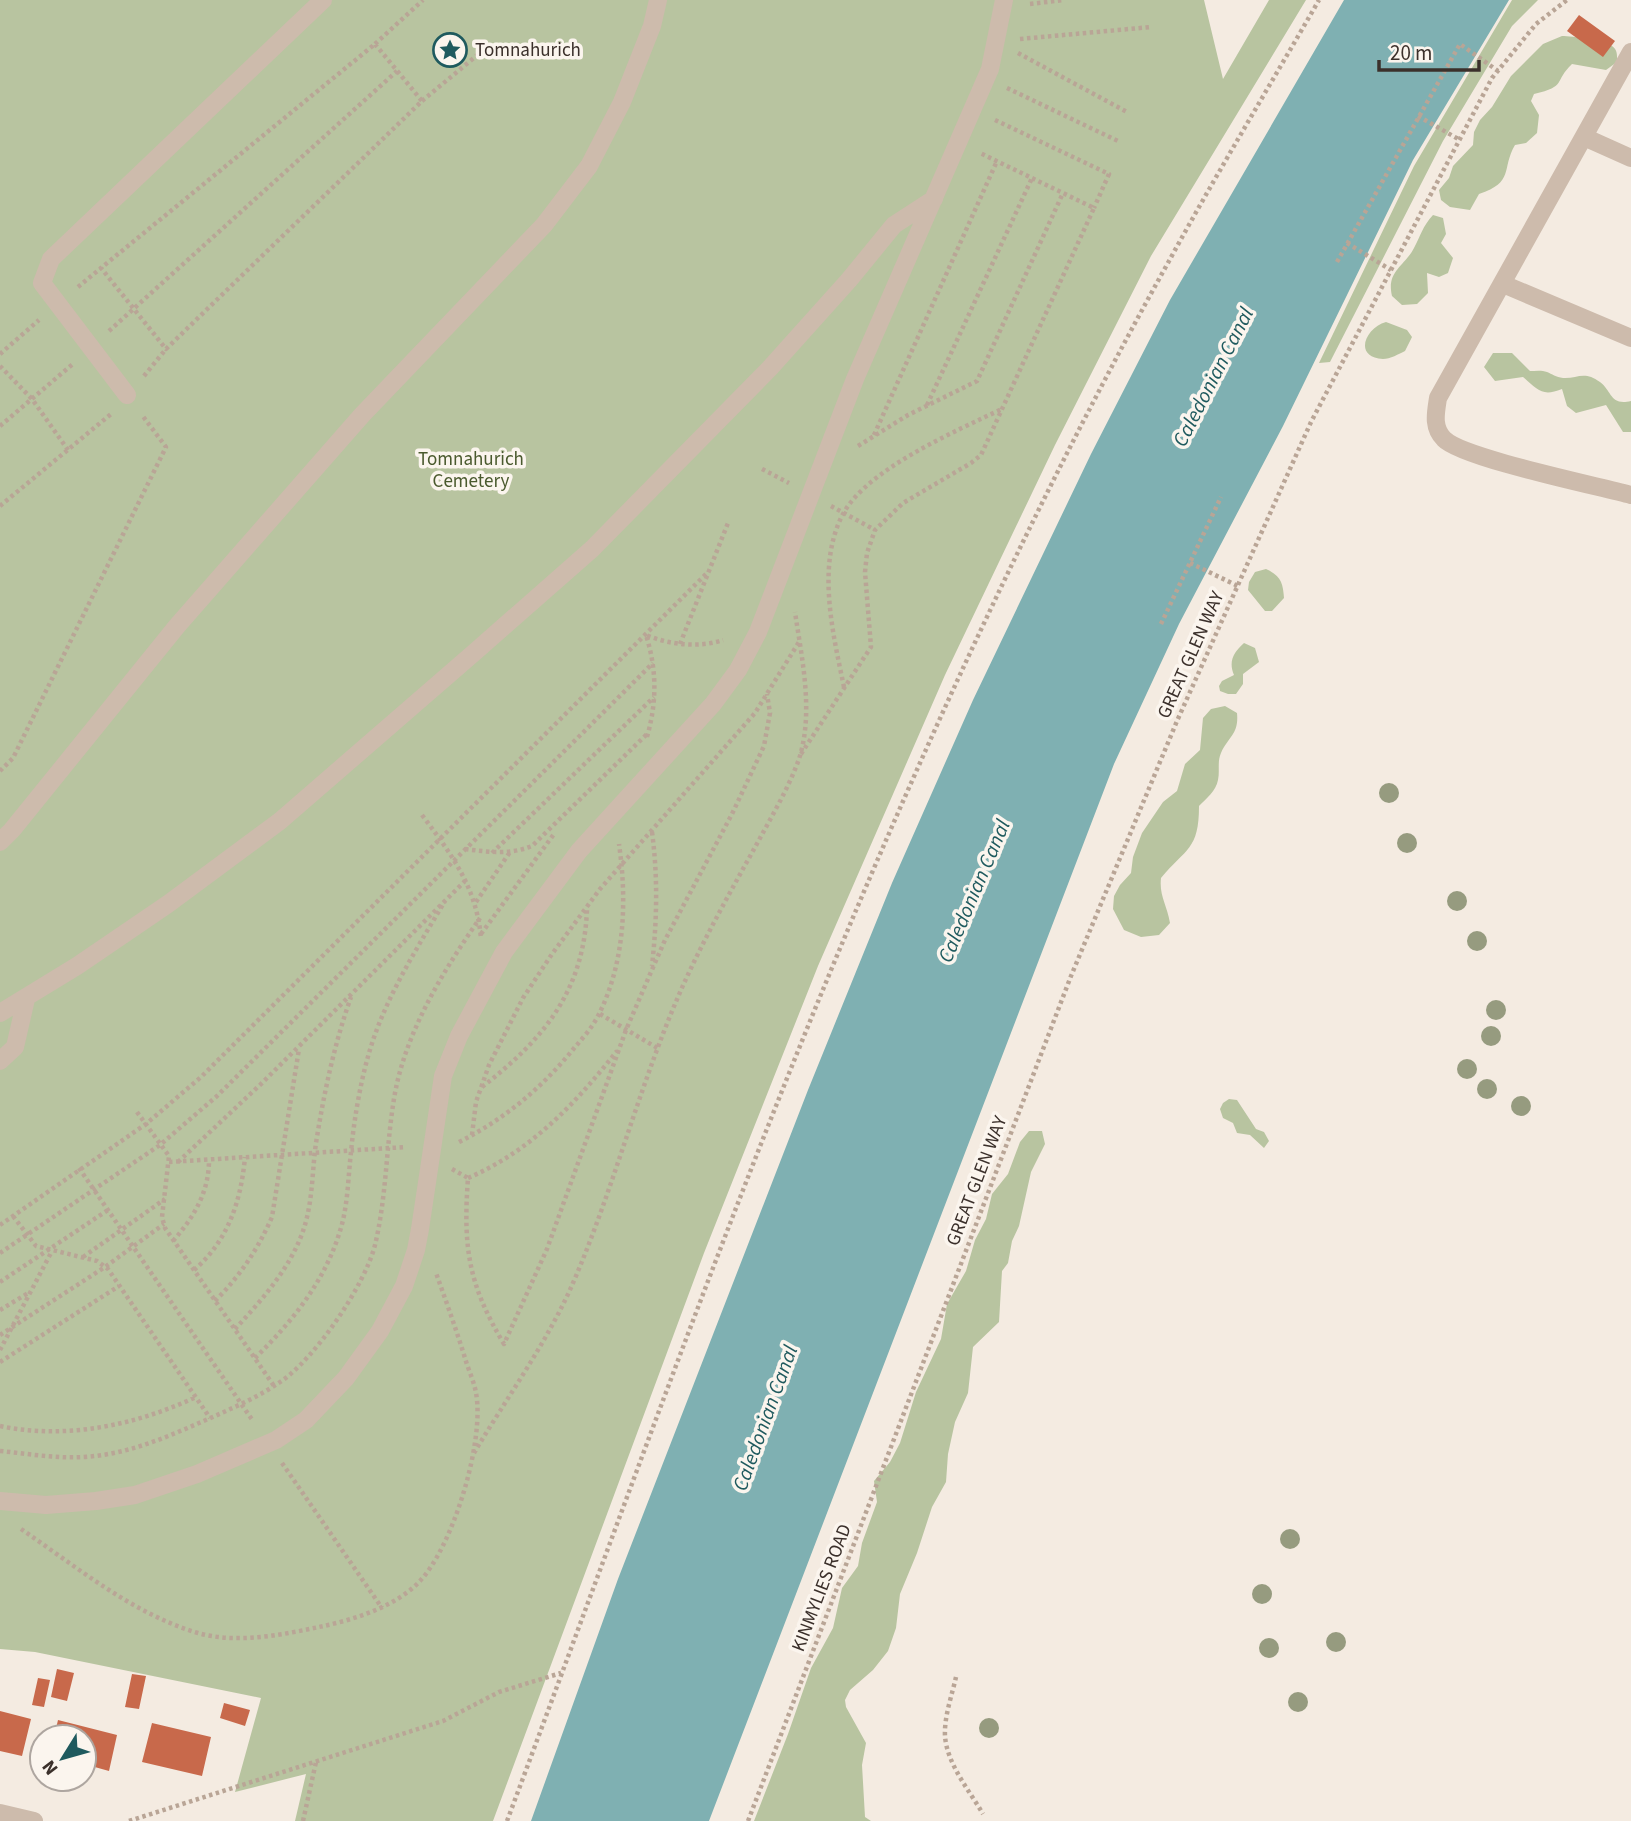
<svg xmlns="http://www.w3.org/2000/svg" width="1631" height="1821" font-family="'Source Sans 3',sans-serif">
	<rect width="100%" height="100%" fill="#f4ebe1"/>
	<!-- green -->
	<path fill="#b8c4a0" d="M0 0H1204L1223 79 1269 0H1306L1151 256 1055 445 945 675 818 966 704 1253 493 1821H295L306 1774 235 1792 261 1698 35 1652 0 1649Z
		M1512 0H1538L1512 26 1443 141 1330 362 1319 363 1414 166Z
		M1562 36C1572 36 1605 41 1612 46 1618 50 1617 56 1617 62L1606 70 1572 64C1553 82 1568 86 1534 94L1531 101 1539 115 1537 133 1526 143 1515 145C1501 169 1515 182 1479 194L1470 210 1450 207 1441 200 1439 190 1449 178 1453 166 1473 145 1474 132 1480 120 1492 107 1511 76 1543 44Z
		M1433 215 1443 218 1446 234 1441 243 1453 258 1448 273 1439 277 1427 273 1428 293 1417 304 1402 305 1392 296C1386 271 1405 266 1414 248 1421 235 1422 227 1433 215Z
		M1386 322 1407 330 1412 337 1405 351C1399 354 1390 359 1383 359 1353 357 1365 328 1386 322Z
		M1493 353H1512L1530 371C1535 371 1542 370 1547 372 1552 374 1556 377 1563 378 1577 379 1584 370 1600 382 1612 391 1610 406 1631 401V432H1623L1606 405 1576 413 1567 406 1562 389C1542 397 1538 390 1523 377L1495 381 1484 367Z
		M1266 569C1281 576 1283 583 1284 598L1272 611H1265L1248 590 1249 582 1255 572Z
		M1244 643 1255 648 1259 662 1243 674V684L1236 694H1228L1220 691 1219 686 1222 681 1234 675C1228 661 1234 652 1244 643Z
		M1225 706 1237 713C1239 734 1229 736 1221 753 1217 762 1220 771 1218 780 1216 791 1206 799 1199 806 1199 850 1186 848 1161 878 1159 896 1167 905 1170 923L1159 935 1141 937 1124 930 1113 909 1114 896 1120 885 1131 873 1133 857 1142 833 1163 802 1177 791 1185 764 1200 750 1203 718 1211 709Z
		M1229 1099 1237 1100 1256 1129 1264 1132 1269 1141 1264 1148 1250 1135 1237 1133 1233 1123 1223 1118 1220 1109 1223 1103Z
		M1029 1131H1042L1045 1144 1031 1172 1019 1226 1012 1241 1008 1263 1002 1271 999 1322 973 1347 968 1393 955 1422 948 1454 946 1482 932 1507 917 1553 900 1594 896 1628 888 1651 873 1670 850 1690 845 1700 846 1707 866 1743 862 1765 865 1817 871 1821H754L788 1734 811 1668 833 1628 842 1588 858 1566 862 1543 877 1502 874 1481 890 1462 900 1443 916 1392 941 1339 947 1304 966 1271 975 1240 986 1219 992 1194 1008 1174 1020 1142Z"/>
	<!-- water -->
	<path fill="#7fb0b2" d="M1344 0H1509L1413 160 1283 426 1179 624 1114 764 709 1821H531L618 1579 808 1090 892 883 973 700 1091 454 1170 300Z"/>
	<!-- building -->
	<path fill="#c8694b" d="M1579 15 1615 41 1603 57 1567 31Z
		M57 1669 74 1673 67 1701 51 1697Z
		M132 1674 146 1676 139 1709 125 1707Z
		M38 1678 50 1680 44 1707 32 1705Z
		M224 1703 250 1710 245 1726 220 1718Z
		M0 1711 31 1719 22 1756 0 1751Z
		M58 1720 117 1735 109 1771 84 1764V1737H54Z
		M152 1723 211 1737 202 1776 142 1762Z"/>
	<g fill="none" stroke-linecap="round" stroke-linejoin="round">
		<!-- path -->
		<path stroke="#b9a596" stroke-width="4.5" stroke-dasharray="3.5 3.5" stroke-linecap="butt" d="M1030 4 1064 0
			M1020 39 1151 27
			M375 44 422 101 166 349 101 268Z
			M375 44 423 0
			M1018 53 1127 112
			M1007 88 1120 142
			M422 101 481 52
			M1418 116 1460 140
			M995 120 1109 174 1094 208
			M1347 243 1391 270
			M1337 262 1460 44 1498 71
			M78 287 101 268
			M109 331 397 71
			M0 354 39 320
			M0 366 32 399 68 450
			M144 376 166 349
			M927 405 1032 178
			M0 426 74 363
			M874 435 997 161
			M858 446 908 415 977 381 1063 193
			M762 469 789 483
			M0 506 111 414
			M831 506 875 530
			M1190 563 1238 586
			M1161 624 1221 497
			M680 644 728 523
			M844 687C833 634 816 565 843 514 867 469 956 431 1002 409
			M647 737C657 702 657 670 646 635 670 645 699 648 723 640
			M801 754 871 647 865 572 867 553 875 530 903 503 971 463 981 455 1094 208 980 153
			M0 771 13 758 166 447 142 415
			M422 815C452 855 477 888 481 939
			M652 832C658 877 657 920 652 966
			M465 849C488 852 510 855 532 846L647 734
			M492 853 654 697
			M476 902 510 852
			M481 934 554 834
			M600 1014 659 1049
			M482 1087C544 1039 584 991 587 909
			M137 1112 169 1156 162 1217 165 1228 274 1386
			M472 1135 476 1102 489 1065 523 998 552 954 600 889 755 713 799 642
			M459 1142C505 1119 543 1087 575 1047 584 1037 594 1025 600 1012 625 960 627 900 619 844
			M169 1162 406 1147
			M178 1162 262 1083 465 881
			M79 1168 253 1421
			M452 1169 468 1178C463 1247 468 1284 504 1344L547 1249 626 1030 651 972 665 940 732 814 764 746 770 713 767 694
			M468 1178C531 1151 576 1103 617 1051
			M13 1216 36 1246 97 1261 108 1269 210 1418
			M0 1225 146 1124 201 1077 709 571
			M173 1241C194 1217 209 1192 209 1160
			M0 1253 160 1145 217 1096 653 663
			M83 1257 165 1199
			M194 1270C228 1241 241 1201 245 1157
			M0 1282 108 1210
			M215 1301C240 1276 258 1249 272 1217L299 1049
			M0 1310 30 1292
			M235 1329C262 1300 292 1266 304 1228 313 1200 312 1171 316 1143 324 1093 334 1045 351 997
			M0 1335 105 1267 164 1224
			M0 1350 52 1251
			M255 1358C292 1322 325 1281 340 1231 348 1206 348 1178 351 1152 354 1120 360 1084 369 1053 385 998 416 950 445 901
			M0 1362 119 1286
			M0 1426C66 1440 136 1425 196 1397
			M0 1451C31 1454 63 1460 95 1456 138 1451 176 1433 215 1416 237 1406 260 1396 280 1382 315 1359 365 1285 375 1245 387 1195 386 1143 395 1093 407 1029 444 970 480 918
			M474 1453C506 1399 548 1341 573 1283 614 1188 639 1086 681 990 704 938 732 889 759 840 773 814 789 787 799 759 814 712 802 660 795 612
			M282 1463 382 1608
			M21 1529C77 1567 133 1614 198 1633 237 1644 281 1635 319 1627 353 1620 395 1607 419 1582 453 1547 485 1441 476 1393 474 1381 468 1369 465 1358 456 1329 446 1301 436 1273
			M956 1677C952 1695 944 1717 945 1736 947 1764 969 1790 983 1814
			M129 1821 443 1721 499 1692 561 1673
			M303 1821 316 1762
			M507 1821C630 1492 747 1160 887 838 972 642 1065 448 1169 261 1217 173 1269 87 1319 0
			M748 1821 1071 976 1177 721 1311 422 1492 78 1536 24 1567 0"/>
		<!-- minor -->
		<path stroke="#cdbbac" stroke-width="18" d="M1631 52 1438 398C1436 412 1432 427 1444 439 1462 458 1598 486 1631 495
			M1584 137 1631 158
			M1503 284 1631 338
			M127 395 42 283 51 259 323 0
			M0 842 12 830 177 626 362 415 544 225 589 166 622 102 652 26 658 0
			M0 1013 77 966 168 904 280 821 476 651 592 549 770 368 849 280 894 225 934 199
			M0 1061 15 1047 26 999
			M0 1501 46 1505 96 1501 135 1495 197 1474 276 1440 306 1420 346 1378 380 1331 404 1286 416 1250 420 1229 443 1076 459 1036 504 952 579 851 713 704 738 670 758 632 855 379 990 69 1004 0
			M0 1813 34 1821"/>
	</g>
	<!-- trees -->
	<g fill="#969b7f">
		<circle cx="1389" cy="793" r="10"/>
		<circle cx="1407" cy="843" r="10"/>
		<circle cx="1457" cy="901" r="10"/>
		<circle cx="1477" cy="941" r="10"/>
		<circle cx="1496" cy="1010" r="10"/>
		<circle cx="1491" cy="1036" r="10"/>
		<circle cx="1467" cy="1069" r="10"/>
		<circle cx="1487" cy="1089" r="10"/>
		<circle cx="1521" cy="1106" r="10"/>
		<circle cx="1290" cy="1539" r="10"/>
		<circle cx="1262" cy="1594" r="10"/>
		<circle cx="1336" cy="1642" r="10"/>
		<circle cx="1269" cy="1648" r="10"/>
		<circle cx="1298" cy="1702" r="10"/>
		<circle cx="989" cy="1728" r="10"/>
	</g>
	<!-- icons -->
	<defs>
		<g id="sight-ring" transform="scale(1.75)"><circle r="9.5" fill="#fbf5ee" stroke="#1f5a5e" stroke-width="1.5"/><path d="M0-6L1.8-2.2L6-1.7L2.9 1.2L3.7 5.4L0 3.3L-3.7 5.4L-2.9 1.2L-6-1.7L-1.8-2.2Z" fill="#1f5a5e"/></g>
	</defs>
	<g fill-rule="evenodd">
		<use href="#sight-ring" x="450" y="50"/>
	</g>
	<g text-anchor="middle" dominant-baseline="central" stroke-width="7" stroke-linejoin="round" paint-order="stroke">
		<!-- poi labels -->
		<g font-size="19" fill="#3b302b" stroke="#fbf5ee" text-anchor="start">
			<text x="475" y="50">Tomnahurich</text>
		</g>
		<!-- park labels -->
		<g font-size="19" fill="#4a5a2e" stroke="#fbf5ee">
			<text x="471" y="459">Tomnahurich<tspan x="471" dy="22">Cemetery</tspan></text>
		</g>
		<!-- street labels -->
		<g font-size="19" fill="#3b302b" stroke="#fbf5ee">
			<text transform="translate(1191 655) rotate(-66)">GREAT GLEN WAY</text>
			<text transform="translate(977 1181) rotate(-69)">GREAT GLEN WAY</text>
			<text transform="translate(822 1588) rotate(-69)">KINMYLIES ROAD</text>
		</g>
		<!-- water labels -->
		<g font-size="21" font-style="italic" fill="#1f5a5e" stroke="#fbf5ee">
			<text transform="translate(1213 377) rotate(-63)">Caledonian Canal</text>
			<text transform="translate(974 891) rotate(-67)">Caledonian Canal</text>
			<text transform="translate(765 1418) rotate(-70)">Caledonian Canal</text>
		</g>
	</g>
	<!-- north arrow -->
	<g transform="translate(63 1758) rotate(233)"><circle r="33" fill="#fbf5ee" stroke="#aea6a0" stroke-width="2"/>
	<path d="M0-5L12 26L0 18L-12 26Z" fill="#1f5a5e"/>
	<text y="-10" font-size="19" font-weight="bold" text-anchor="middle" fill="#3b302b">N</text>
	</g>
	<!-- scale -->
	<path d="M1379 60v10h100v-10" fill="none" stroke="#3b302b" stroke-width="3.5"/>
	<text x="1390" y="60" font-size="21" fill="#3b302b" stroke="#fbf5ee" stroke-width="5" paint-order="stroke">20 m</text>
</svg>
